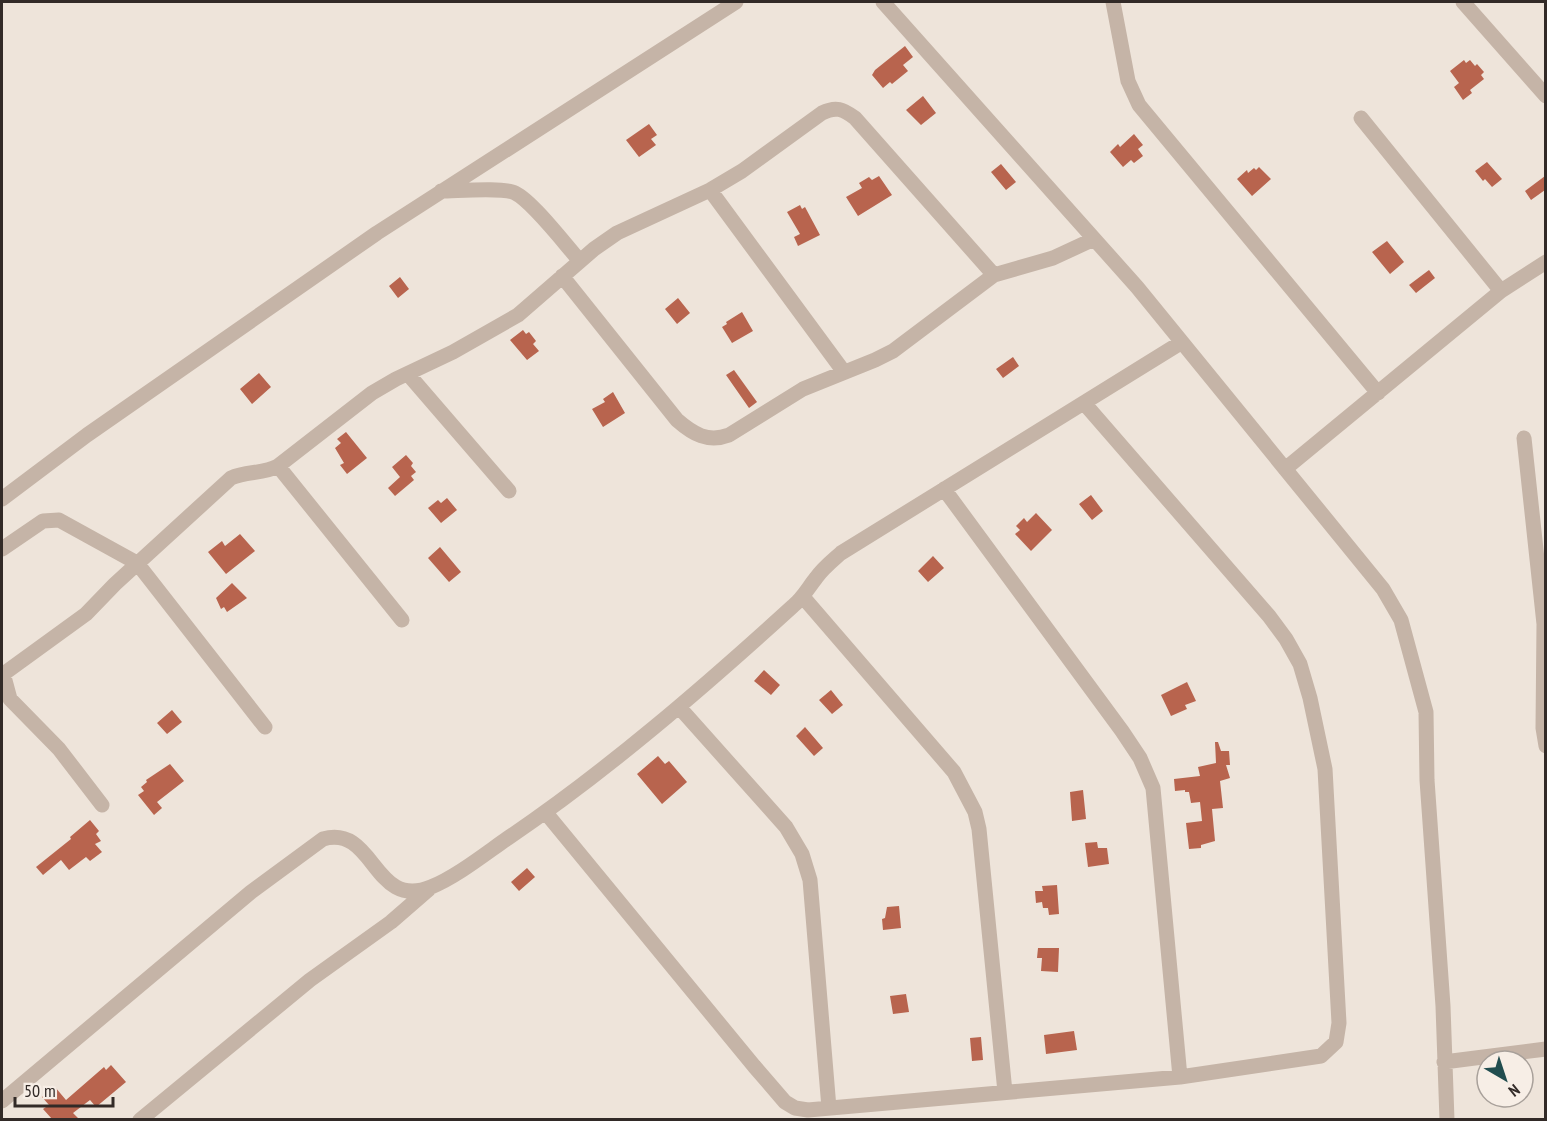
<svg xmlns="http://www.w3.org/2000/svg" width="1547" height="1121" font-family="'PT Sans Narrow',sans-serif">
	<rect width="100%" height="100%" fill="#eee4da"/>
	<!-- building -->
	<path fill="#b8644e" d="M905 46 913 57 903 65 908 71 892 84 890 82 883 88 872 75 875 70Z
		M1464 60 1466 63 1470 60 1475 66 1477 64 1484 72 1481 75 1484 79 1470 90 1472 93 1463 100 1454 87 1459 83 1450 71Z
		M923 96 936 113 921 125 906 110Z
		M649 124 657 135 651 139 656 145 639 157 626 140Z
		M1134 134 1143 145 1138 149 1143 156 1134 163 1131 160 1123 167 1110 152 1118 144 1120 147Z
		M1487 162 1502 179 1492 187 1485 179 1483 181 1475 171Z
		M1001 164 1016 182 1006 190 991 172Z
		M1259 167 1271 179 1252 196 1237 179 1247 170 1248 173 1254 168 1256 170Z
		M879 176 892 195 858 216 846 197 862 188 859 183 869 177 872 180Z
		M1545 176V190L1531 200 1525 191Z
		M800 205 802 209 805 207 820 235 798 246 794 237 800 234 787 212Z
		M1387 241 1404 262 1390 274 1372 252Z
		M1429 270 1435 278 1416 293 1409 285Z
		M400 277 409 289 398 298 389 286Z
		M678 298 690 313 677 324 665 309Z
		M742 312 753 331 732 343 722 327 727 324 726 322Z
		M523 330 526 334 529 332 536 341 533 344 539 351 527 360 510 340Z
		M1013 357 1019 366 1003 378 996 369Z
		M734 370 757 402 749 408 726 375Z
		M259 373 271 387 252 404 240 389Z
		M613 392 625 413 603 427 592 409 605 402 603 399Z
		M346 432 367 458 347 474 340 465 344 463 335 448 341 443 337 439Z
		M406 455 413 463 411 466 416 472 411 476 414 480 395 496 388 488 400 477 392 467Z
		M1091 495 1103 511 1092 520 1079 504Z
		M447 498 457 510 441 523 428 508 438 500 441 503Z
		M1036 513 1052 530 1031 551 1015 534 1020 530 1016 526 1024 518 1027 522Z
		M240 534 255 551 226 574 208 552 222 541 225 546Z
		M440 547 461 572 449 582 428 558Z
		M933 556 944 568 928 582 918 571Z
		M232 583 247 598 227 612 224 607 221 609 216 598Z
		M764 670 780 685 771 695 754 681Z
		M1187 682 1196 701 1185 705 1187 709 1171 716 1161 695Z
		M831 690 843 705 832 714 819 700Z
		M172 710 182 722 167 734 157 723Z
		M805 727 823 748 814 756 796 736Z
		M1215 742H1218L1221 751H1229L1230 765H1226L1230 778 1220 781 1223 808 1212 809 1215 841 1201 845V848L1189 849 1186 823 1202 821 1200 802 1191 803 1189 792H1185V790L1175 791 1174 779 1200 776 1198 767 1216 763Z
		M658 756 665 764 669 761 687 782 662 804 637 774Z
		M170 764 184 781 157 802 162 808 154 815 138 795 144 791 141 787 147 782 146 780Z
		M1083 790 1086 819 1072 821 1070 792Z
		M90 820 99 831 96 834 101 841 95 844 102 852 90 861 86 857 69 870 61 860 43 875 36 867 71 839 70 837Z
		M1097 842 1098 848H1107L1109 864 1088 867 1085 843Z
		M527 868 535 877 519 891 511 882Z
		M1057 885 1059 914 1049 915 1048 908H1043L1042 902 1036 903 1035 891H1043L1042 886Z
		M899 906 901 928 883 930 882 919 885 918 887 907Z
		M1038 948H1059L1058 972 1041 971 1042 958H1037Z
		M906 994 909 1012 893 1014 890 996Z
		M1074 1031 1077 1050 1046 1054 1044 1035Z
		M981 1037 983 1060 972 1061 970 1038Z
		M111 1065 126 1082 96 1107 90 1100 73 1113 79 1119H52L43 1109 49 1105 42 1097 55 1087 66 1100 104 1067 106 1070Z"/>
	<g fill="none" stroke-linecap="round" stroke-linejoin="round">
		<!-- minor -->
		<path stroke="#c5b4a7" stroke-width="15" d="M883 2 1137 287 1383 589 1401 620 1426 712 1427 780 1443 1006 1447 1120
			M1113 2 1128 81 1139 105 1378 393
			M1463 2 1546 96
			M1361 118 1501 291
			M710 190 844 372
			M441 191C457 191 504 187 515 193 532 201 565 244 579 260
			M562 276 677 420C693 434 708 443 729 435L803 389 875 360 893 351 994 275
			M408 374 509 491
			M1524 438 1544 624 1543 728 1546 746
			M278 466 402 620
			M1285 469 1501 291 1546 262
			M944 489 1122 731 1140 758 1153 788 1180 1077
			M2 499 87 435 377 233 736 2
			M2 549 43 521 59 520 137 563 265 727
			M803 597 954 772 975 812 979 829 1005 1092
			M3 673 10 699 59 749 102 805
			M2 675 86 614 115 584 231 478C246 471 264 474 278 466L372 393 396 379 453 352 518 315 594 249 617 233 710 190 742 171 822 113C836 106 843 109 855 118L994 275 1053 258 1094 239
			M679 707 786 827 802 854 810 880 829 1108
			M546 813 754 1066 785 1102 795 1108 808 1110 1180 1077 1321 1056 1336 1042 1339 1023 1325 769 1310 698 1300 664 1286 639 1269 616 1084 403
			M1444 1062 1546 1049
			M2 1101 251 892 323 839C375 824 373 911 431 887 456 877 485 854 508 838 607 771 704 687 793 606 803 598 808 588 816 578 823 568 832 561 841 553L1182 342
			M140 1120 310 980 391 922 429 889"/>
	</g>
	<!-- border -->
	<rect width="1547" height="1121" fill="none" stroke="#322a27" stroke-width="6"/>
	<!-- north arrow -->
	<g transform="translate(1505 1079) rotate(141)"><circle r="28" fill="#f7eee6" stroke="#a8a09a" stroke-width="1.5"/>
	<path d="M0-4.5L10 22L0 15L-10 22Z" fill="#214d4f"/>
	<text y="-9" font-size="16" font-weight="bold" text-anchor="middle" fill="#322a27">N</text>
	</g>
	<!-- scale -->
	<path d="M15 1097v9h98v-9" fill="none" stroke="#322a27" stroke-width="3"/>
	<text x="24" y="1097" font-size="18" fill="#322a27" stroke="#f7eee6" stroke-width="4.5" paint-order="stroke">50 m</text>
</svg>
